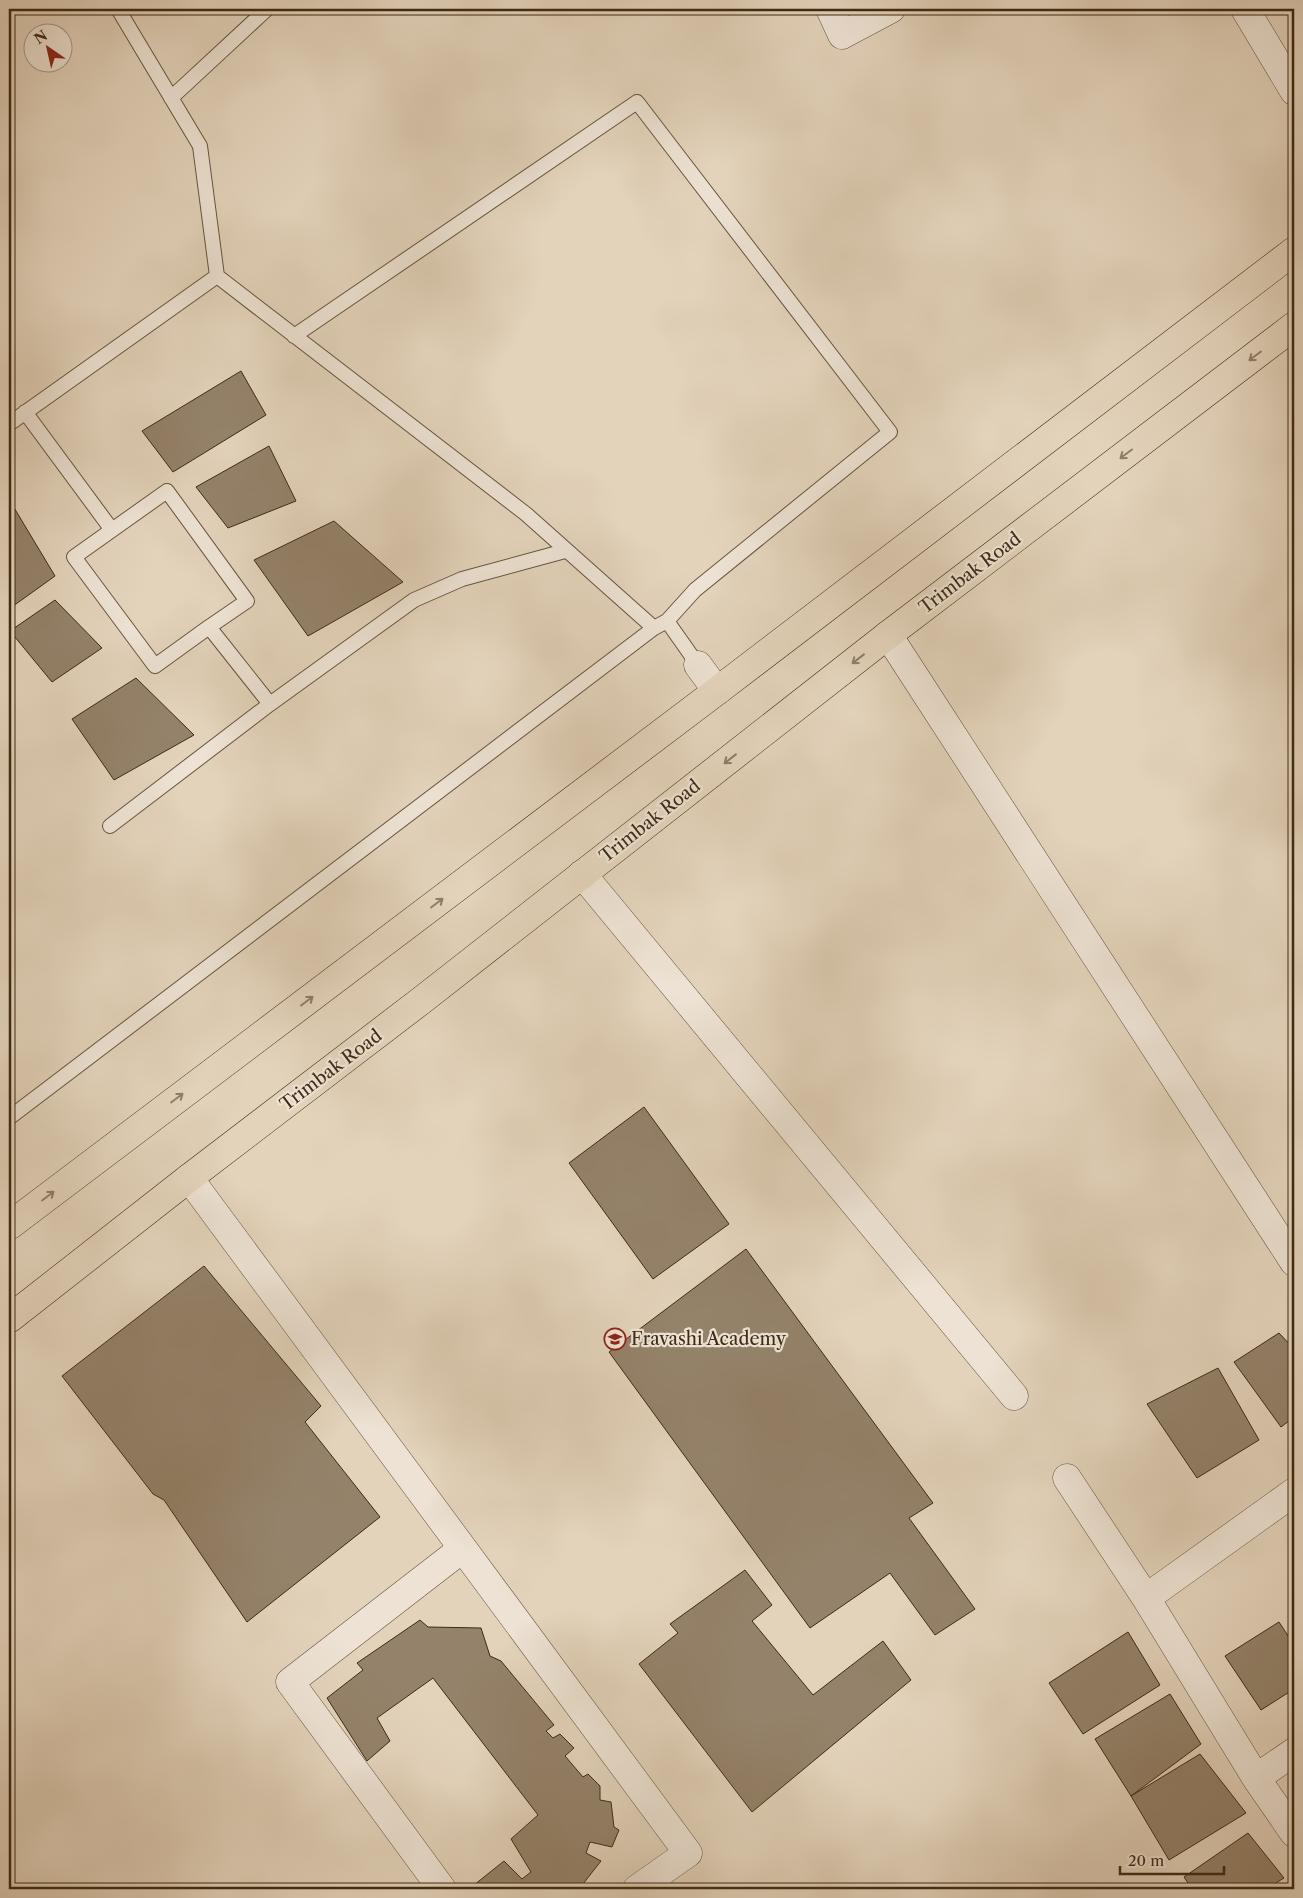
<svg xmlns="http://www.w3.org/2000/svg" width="1303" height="1898" font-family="'Libre Caslon Text',serif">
	<rect width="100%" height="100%" fill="#e3d3bb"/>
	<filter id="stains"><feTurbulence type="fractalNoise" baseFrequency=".004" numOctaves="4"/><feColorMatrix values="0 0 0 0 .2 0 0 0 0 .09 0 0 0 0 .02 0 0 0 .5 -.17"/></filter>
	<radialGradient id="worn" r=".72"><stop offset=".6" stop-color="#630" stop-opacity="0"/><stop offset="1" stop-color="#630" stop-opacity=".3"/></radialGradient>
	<!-- building -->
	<path fill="#94826a" stroke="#3e2a13" d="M241 371 266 415 173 472 142 431Z
		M269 446 296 501 228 528 196 487Z
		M13 506 55 576 9 609V509Z
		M334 521 403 582 308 636 254 560Z
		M55 600 102 648 52 682 10 631Z
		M136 678 194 735 114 780 72 719Z
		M644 1107 729 1224 653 1279 569 1163Z
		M746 1249 933 1503 909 1518 975 1609 935 1635 890 1573 810 1628 609 1352Z
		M204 1266 321 1406 305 1422 380 1517 247 1622 164 1500 153 1494 62 1376Z
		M1279 1333 1294 1349V1417L1281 1427 1234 1362Z
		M1218 1368 1259 1440 1197 1478 1147 1404Z
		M745 1570 772 1605 752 1621 813 1695 883 1641 911 1680 752 1812 639 1664 678 1633 670 1624Z
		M420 1620 428 1627 481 1628 490 1656 501 1661 554 1725 546 1731 553 1738 560 1734 574 1748 565 1756 583 1777 588 1774 600 1786V1800L611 1802 614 1827 619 1830 612 1847 590 1842 586 1853 601 1861 579 1889H469L504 1861 522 1879 531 1872 511 1839 538 1815 433 1678 377 1718 390 1741 367 1761 327 1698 363 1670 357 1663Z
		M1279 1622 1294 1645V1689L1261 1710 1225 1656Z
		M1128 1632 1160 1685 1083 1734 1049 1683Z
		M1170 1694 1201 1744 1131 1796 1095 1739Z
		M1200 1754 1246 1813 1169 1860 1131 1796Z
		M1248 1833 1284 1878 1266 1889H1192L1184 1877Z"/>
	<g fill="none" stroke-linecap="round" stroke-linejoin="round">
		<!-- service casing -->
		<g stroke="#67543d" stroke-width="16">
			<path id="service" d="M118 9 200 146 217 276 526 514 654 628
				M171 98 267 9
				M25 412 112 530 74 557 155 666 209 627 270 704
				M9 424 217 276
				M112 530 167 491 247 601 209 627
				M667 621 698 665
				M110 826 270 704 414 600 462 579 565 551
				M9 1118 654 628 667 621 695 590 890 432 637 102 294 336"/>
		</g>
		<!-- minor casing -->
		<g stroke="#67543d" stroke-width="29">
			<path id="minor" d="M830 9 842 35 891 9
				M888 635 1294 1262
				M698 665 717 691
				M582 874 1014 1396
				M189 1178 688 1853 637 1889
				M1067 1478 1146 1598 1256 1778 1294 1833
				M1146 1598 1294 1492
				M1256 1778 1294 1752
				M442 1889 290 1682 462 1549"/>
		</g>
		<!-- tertiary casing -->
		<g stroke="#67543d" stroke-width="29">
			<path id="tertiary" d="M1245 9 1294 91"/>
		</g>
		<!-- trunk casing -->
		<g stroke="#3e2a13" stroke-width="29">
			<path id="trunk" d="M9 1226 717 691 1294 251
				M9 1319 189 1178 422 1000 888 635 1294 326"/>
		</g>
		<!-- service -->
		<use href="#service" stroke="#ede2d3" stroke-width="14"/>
		<!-- minor -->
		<use href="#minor" stroke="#ede2d3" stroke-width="28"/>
		<!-- tertiary -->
		<use href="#tertiary" stroke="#ede2d3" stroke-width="28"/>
		<!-- trunk -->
		<use href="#trunk" stroke="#e3d3bb" stroke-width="28"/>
	</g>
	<!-- one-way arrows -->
	<defs><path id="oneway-shaft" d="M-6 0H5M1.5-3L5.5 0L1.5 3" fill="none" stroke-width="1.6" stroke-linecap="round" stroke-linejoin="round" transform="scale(1.25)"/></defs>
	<g stroke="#907e67">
		<use href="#oneway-shaft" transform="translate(1255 356) rotate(143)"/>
		<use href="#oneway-shaft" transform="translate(1126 454) rotate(143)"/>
		<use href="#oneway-shaft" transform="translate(858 659) rotate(142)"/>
		<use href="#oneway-shaft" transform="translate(730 759) rotate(142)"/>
		<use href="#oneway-shaft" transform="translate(437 903) rotate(-37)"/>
		<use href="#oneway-shaft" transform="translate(307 1001) rotate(-37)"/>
		<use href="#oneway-shaft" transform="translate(177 1098) rotate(-37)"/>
		<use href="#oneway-shaft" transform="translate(48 1196) rotate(-37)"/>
	</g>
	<!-- icons -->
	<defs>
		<g id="school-ring" transform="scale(1.125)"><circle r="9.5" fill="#ede2d3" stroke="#8f2418" stroke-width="1.5"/><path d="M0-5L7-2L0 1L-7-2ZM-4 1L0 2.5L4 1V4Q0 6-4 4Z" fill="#8f2418"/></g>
	</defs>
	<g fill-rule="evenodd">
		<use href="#school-ring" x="615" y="1339"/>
	</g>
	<g text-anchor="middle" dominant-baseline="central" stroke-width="4.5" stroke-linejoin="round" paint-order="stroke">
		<!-- street labels -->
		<g font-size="18" fill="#3e2a13" stroke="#ede2d3">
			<text transform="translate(970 573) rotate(-37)">Trimbak Road</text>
			<text transform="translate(650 821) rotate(-38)">Trimbak Road</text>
			<text transform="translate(331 1070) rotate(-37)">Trimbak Road</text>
		</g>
		<!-- poi labels -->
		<g font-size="18" fill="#3e2a13" stroke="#ede2d3" text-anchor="start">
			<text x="631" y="1339">Fravashi Academy</text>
		</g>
	</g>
	<!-- margin -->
	<rect width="1303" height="1898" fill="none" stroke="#e3d3bb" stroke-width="30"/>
	<rect x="10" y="10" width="1283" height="1878" fill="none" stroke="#3e2a13" stroke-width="2.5"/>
	<rect x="15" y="15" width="1273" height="1868" fill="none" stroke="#3e2a13"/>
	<!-- north arrow -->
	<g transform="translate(48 48) rotate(326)"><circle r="24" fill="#ede2d3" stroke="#a79886"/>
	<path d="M0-4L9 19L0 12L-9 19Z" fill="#8f2418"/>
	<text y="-8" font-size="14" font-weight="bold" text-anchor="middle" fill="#3e2a13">N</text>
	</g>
	<!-- scale -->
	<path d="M1120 1866v8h104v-8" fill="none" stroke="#3e2a13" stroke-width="2.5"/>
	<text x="1128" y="1866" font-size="15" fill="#3e2a13" stroke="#ede2d3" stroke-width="4" paint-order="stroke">20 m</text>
	<rect width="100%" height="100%" filter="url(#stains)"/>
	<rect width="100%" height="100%" fill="url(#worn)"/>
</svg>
